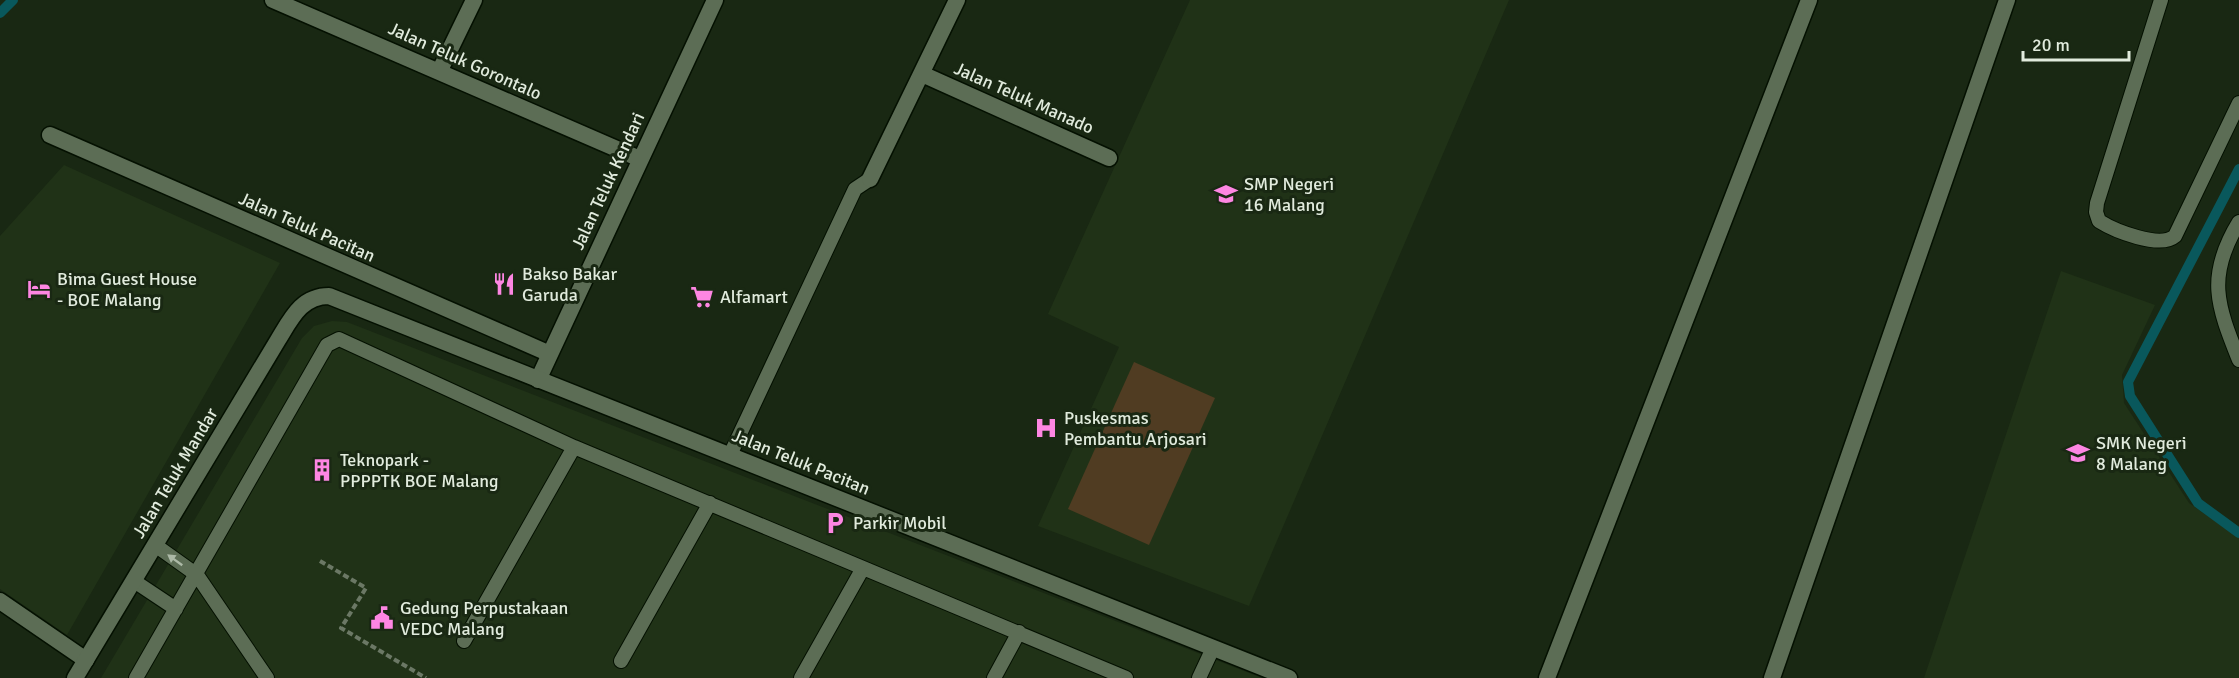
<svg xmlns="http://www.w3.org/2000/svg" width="2239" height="678" font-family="Signika,sans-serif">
	<rect width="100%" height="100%" fill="#192813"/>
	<!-- built -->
	<path fill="#203217" d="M1190 0H1509L1249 606 1038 526 1119 347 1048 314Z
		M64 165 280 263 67 635 0 589V236Z
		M2061 271 2155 305 2122 375 2124 403 2189 503 2239 538V678H1924Z
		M332 321 347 322 1262 678H101L302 338 314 326Z"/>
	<!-- grass -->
	<path fill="#503c22" d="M1134 362 1215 398 1149 545 1068 509Z"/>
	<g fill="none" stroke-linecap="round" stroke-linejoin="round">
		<!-- stream -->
		<path stroke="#09585c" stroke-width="10" d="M0 13 13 0
			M2239 169 2128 382 2130 396 2198 503 2239 533"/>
		<!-- service casing -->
		<g stroke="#041001" stroke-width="16">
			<path id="service" d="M2161 0 2097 203 2096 212 2099 221C2115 231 2160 249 2175 236L2239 103
				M2239 222C2206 276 2217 305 2239 360
				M730 455 855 189 870 179
				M155 545 197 575 267 678
				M134 581 176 609
				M464 641 574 447
				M621 661 710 503
				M136 678 327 345 339 339 574 447 1126 678
				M801 678 863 568
				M994 678 1019 632
				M1199 678 1213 648"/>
		</g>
		<!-- minor casing -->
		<g stroke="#041001" stroke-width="19">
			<path id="minor" d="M273 0 640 159
				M440 70 474 0
				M922 74 1109 158
				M50 135 550 354
				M870 179 957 0
				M538 380 715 0
				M0 601 86 660
				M1547 678 1809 0
				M1772 678 2007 0"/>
		</g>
		<!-- tertiary casing -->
		<g stroke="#041001" stroke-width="19">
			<path id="tertiary" d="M75 678 278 340C291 319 301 296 329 296L1289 678"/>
		</g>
		<!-- path -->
		<path stroke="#6b7865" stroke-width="4" stroke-dasharray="6 3" stroke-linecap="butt" d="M320 561 366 588 341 628 426 678"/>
		<!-- service -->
		<use href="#service" stroke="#5c6d55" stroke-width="14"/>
		<!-- minor -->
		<use href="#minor" stroke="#5c6d55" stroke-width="16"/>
		<!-- tertiary -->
		<use href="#tertiary" stroke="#5c6d55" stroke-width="16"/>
	</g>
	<!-- one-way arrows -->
	<defs><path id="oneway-solid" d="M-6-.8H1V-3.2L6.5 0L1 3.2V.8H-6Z" transform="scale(1.5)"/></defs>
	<use fill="#acb9a7" href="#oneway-solid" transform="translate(175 560) rotate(-144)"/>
	<!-- icons -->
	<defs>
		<g id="school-bare" transform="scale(1.8)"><path d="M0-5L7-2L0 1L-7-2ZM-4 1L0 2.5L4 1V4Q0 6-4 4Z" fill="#fd86e2" stroke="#192813" stroke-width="2.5" paint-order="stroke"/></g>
		<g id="restaurant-bare" transform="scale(1.8)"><path d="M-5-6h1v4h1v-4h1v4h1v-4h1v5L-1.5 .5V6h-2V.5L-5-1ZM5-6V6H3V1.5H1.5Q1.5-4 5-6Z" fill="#fd86e2" stroke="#192813" stroke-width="2.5" paint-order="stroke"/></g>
		<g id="hotel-bare" transform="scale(1.8)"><path d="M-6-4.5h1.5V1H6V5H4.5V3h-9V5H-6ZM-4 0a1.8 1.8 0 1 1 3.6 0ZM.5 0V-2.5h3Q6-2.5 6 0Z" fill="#fd86e2" stroke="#192813" stroke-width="2.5" paint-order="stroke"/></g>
		<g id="supermarket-bare" transform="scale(1.8)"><path d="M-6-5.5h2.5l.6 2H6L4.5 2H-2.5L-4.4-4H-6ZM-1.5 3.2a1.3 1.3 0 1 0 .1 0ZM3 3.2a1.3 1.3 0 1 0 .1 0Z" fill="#fd86e2" stroke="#192813" stroke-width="2.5" paint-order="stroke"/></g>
		<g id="hospital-bare" transform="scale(1.8)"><path d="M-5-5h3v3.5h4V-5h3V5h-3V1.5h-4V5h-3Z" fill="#fd86e2" stroke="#192813" stroke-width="2.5" paint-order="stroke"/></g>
		<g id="building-bare" transform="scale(1.8)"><path d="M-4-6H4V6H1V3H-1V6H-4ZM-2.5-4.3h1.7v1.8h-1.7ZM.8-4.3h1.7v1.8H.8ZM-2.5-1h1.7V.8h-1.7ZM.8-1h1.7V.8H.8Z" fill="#fd86e2" stroke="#192813" stroke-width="2.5" paint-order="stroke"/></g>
		<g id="parking-bare" transform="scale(1.8)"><path d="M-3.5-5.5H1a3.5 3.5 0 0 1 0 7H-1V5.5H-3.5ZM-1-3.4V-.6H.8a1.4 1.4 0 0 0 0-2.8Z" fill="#fd86e2" stroke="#192813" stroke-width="2.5" paint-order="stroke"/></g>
		<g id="civic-bare" transform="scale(1.8)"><path d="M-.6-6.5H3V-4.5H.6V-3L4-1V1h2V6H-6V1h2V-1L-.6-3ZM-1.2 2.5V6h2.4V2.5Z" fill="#fd86e2" stroke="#192813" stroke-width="2.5" paint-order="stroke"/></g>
	</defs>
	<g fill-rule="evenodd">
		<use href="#school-bare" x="1226" y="194"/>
		<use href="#restaurant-bare" x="504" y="284"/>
		<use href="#hotel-bare" x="39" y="289"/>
		<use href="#supermarket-bare" x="702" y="297"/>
		<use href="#hospital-bare" x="1046" y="428"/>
		<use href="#school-bare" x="2078" y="453"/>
		<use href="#building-bare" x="322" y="470"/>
		<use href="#parking-bare" x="835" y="523"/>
		<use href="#civic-bare" x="382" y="618"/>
	</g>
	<g text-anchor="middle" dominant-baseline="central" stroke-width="6" stroke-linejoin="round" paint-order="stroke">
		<!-- street labels -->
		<g font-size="18" fill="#e1ebdd" stroke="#192813">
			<text transform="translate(465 61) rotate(24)">Jalan Teluk Gorontalo</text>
			<text transform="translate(1024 98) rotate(24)">Jalan Teluk Manado</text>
			<text transform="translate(608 181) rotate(-65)">Jalan Teluk Kendari</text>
			<text transform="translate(307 227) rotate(24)">Jalan Teluk Pacitan</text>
			<text transform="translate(801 462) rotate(22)">Jalan Teluk Pacitan</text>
			<text transform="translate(175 473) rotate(-59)">Jalan Teluk Mandar</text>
		</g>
		<!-- poi labels -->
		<g font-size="18" fill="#e1ebdd" stroke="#192813" text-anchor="start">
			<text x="1244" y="184">SMP Negeri<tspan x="1244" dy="21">16 Malang</tspan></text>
			<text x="522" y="274">Bakso Bakar<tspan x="522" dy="21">Garuda</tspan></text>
			<text x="57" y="279">Bima Guest House<tspan x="57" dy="21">- BOE Malang</tspan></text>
			<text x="720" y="297">Alfamart</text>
			<text x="1064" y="418">Puskesmas<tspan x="1064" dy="21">Pembantu Arjosari</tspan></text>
			<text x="2096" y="443">SMK Negeri<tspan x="2096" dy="21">8 Malang</tspan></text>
			<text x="340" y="460">Teknopark -<tspan x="340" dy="21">PPPPTK BOE Malang</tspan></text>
			<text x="853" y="523">Parkir Mobil</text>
			<text x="400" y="608">Gedung Perpustakaan<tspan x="400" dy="21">VEDC Malang</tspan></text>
		</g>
	</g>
	<!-- scale -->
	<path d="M2023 51v9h106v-9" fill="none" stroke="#e1ebdd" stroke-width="3"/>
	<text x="2032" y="51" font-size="18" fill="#e1ebdd" stroke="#192813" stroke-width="4.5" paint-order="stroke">20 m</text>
</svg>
